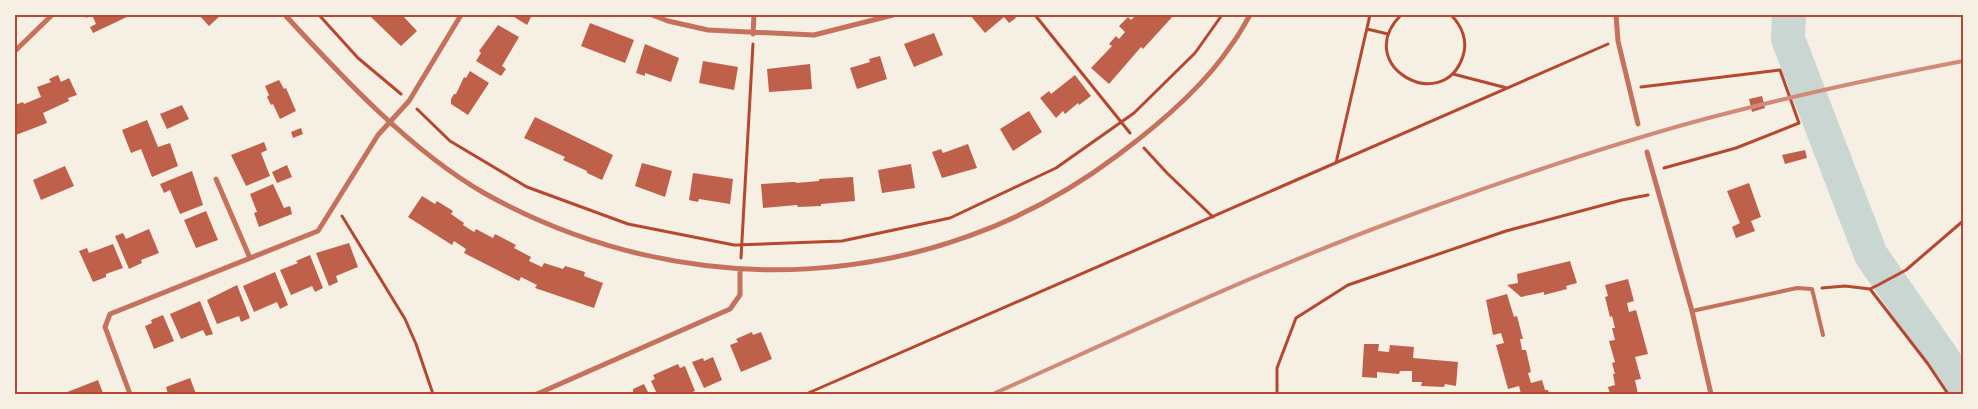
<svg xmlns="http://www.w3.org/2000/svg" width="1978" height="409" font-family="Literata,serif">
	<rect width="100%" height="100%" fill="#f6efe4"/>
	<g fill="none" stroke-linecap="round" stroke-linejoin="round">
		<!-- river -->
		<path stroke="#c9d6d2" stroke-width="34" d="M1789 15 1788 39 1871 255 1963 387"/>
	</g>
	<!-- building -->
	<path fill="#bf614a" d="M85 15H131L93 33 90 27 96 24 92 15 86 18Z
		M199 15H221L209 26Z
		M374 15H402L417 31 401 46 371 17Z
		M511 15H532L527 25Z
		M970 15H1014L1016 18 1009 23 1004 17 985 33Z
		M1136 15H1174L1143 49 1141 47 1109 84 1091 68 1112 46 1109 44 1116 36 1119 39 1125 32 1119 26 1128 17 1131 20Z
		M590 23 634 40 625 63 581 46Z
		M498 25 519 37 502 66 506 69 501 76 476 61 481 53 479 51Z
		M934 33 943 55 914 67 904 44Z
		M645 44 679 58 671 82 645 73V76L636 73Z
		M880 56 887 79 857 89 850 68 870 62 869 59Z
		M703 61 738 67 734 90 699 83Z
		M810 64 812 89 769 92 767 69Z
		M470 71 489 83 468 115 451 104V99L454 94H456L464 77 466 78Z
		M58 75 61 82 69 78 77 95 68 98 69 101 43 113 47 123 16 135 15 116 17 115 15 105 23 102 24 104 41 97 37 87 51 82 49 79Z
		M1075 75 1091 96 1079 105 1078 103 1065 114 1063 111 1056 118 1040 98 1049 91 1051 94Z
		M279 80 284 89 286 88 296 111 280 119 273 104 271 105 267 97 269 95 265 86Z
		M1762 96 1765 108 1752 112 1749 99Z
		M182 105 189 119 167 129 160 114Z
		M1029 111 1042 132 1013 151 1000 129Z
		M535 117 613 155 602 180 587 173V171L563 160 565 157 524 138Z
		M147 120 158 147 170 143 178 166 152 177 141 149 131 153 122 130Z
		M301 128 303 134 293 138 291 132Z
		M264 142 267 150 261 153 270 176 246 186 231 155Z
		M968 144 977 168 942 178 932 152 941 149 943 153Z
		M1805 150 1807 158 1785 164 1782 155Z
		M642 163 672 171 665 197 635 186Z
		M911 164 915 188 882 193 878 170Z
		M287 165 292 177 277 183 272 172Z
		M65 166 74 186 41 200 33 180Z
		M192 171 203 205 180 214 170 190 164 193 160 184Z
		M693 173 733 179 730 204 699 199 698 202 689 200Z
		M853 177 855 201 821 204V206L798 207 797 205 763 208 761 184 792 182H796V183L819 181V179Z
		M1749 183 1761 217 1751 221 1755 231 1736 238 1732 227 1740 223 1727 191Z
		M273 184 284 208 290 206 292 214 259 227 254 213 257 212 250 194Z
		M422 196 435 204 437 201 453 211 451 214 464 223 463 225 474 232 476 229 493 238 495 234 516 245 514 248 531 257 529 261 542 267 544 263 563 269 565 266 585 272 584 276 603 283 594 308 535 288 537 285 521 277 519 281 464 253 466 249 454 241 452 245 408 217Z
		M206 211 218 240 196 248 184 220Z
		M149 229 159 253 141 260 142 263 129 269 115 236 123 233 126 239Z
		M349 243 358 267 336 276 338 282 329 286 316 253Z
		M113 244 123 268 106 274V277L93 282 79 251 87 248 89 253Z
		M310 255 323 288 315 292 312 286 291 295 280 270 298 263 296 261Z
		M1570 261 1577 283 1566 286 1567 289 1544 295V292L1521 297 1507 285 1518 283 1517 274Z
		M275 272 288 305 280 309 277 302 254 312 243 286Z
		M1628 279 1634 301 1627 303 1629 312 1636 310 1648 354 1635 357 1641 379 1635 380 1638 394H1610L1608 387 1615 385 1613 374H1615L1612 363 1615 362 1609 341 1615 340 1612 328H1615L1612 316 1610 317 1605 297 1608 296 1605 285Z
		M237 285 250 318 241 322 239 316 217 324 207 300Z
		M1507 294 1514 317 1517 316 1523 339H1520L1522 350H1526L1531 372 1528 373 1531 383 1542 380 1545 390H1548L1549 394H1521L1519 386 1508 389 1496 345 1504 343 1501 333 1493 335 1486 300Z
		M200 301 213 334 206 336 203 330 181 339 170 314Z
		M163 315 174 341 154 349 145 326 152 323 151 320Z
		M752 332 753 335 761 332 772 359 741 372 730 345 738 342 736 339Z
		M1364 344H1379L1378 351 1389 352 1390 345 1414 347 1413 358 1458 362 1456 386 1445 384 1444 387 1421 386 1422 382H1412V371H1400L1399 374 1377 372V378L1362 377Z
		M713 357 722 380 704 388 692 362 703 358 704 361Z
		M678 364 680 368 685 366 695 391 688 394H657L651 381 655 379 653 375Z
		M190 378 196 394H168L166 387Z
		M98 380 103 393 101 394H62Z
		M644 384 649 394H629L633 392V389Z"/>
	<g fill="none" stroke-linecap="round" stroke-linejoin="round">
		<!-- path -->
		<path stroke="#b5482f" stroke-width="3" d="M319 15 358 58 401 94
			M1035 15 1130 133
			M1401 15C1351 65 1443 117 1463 56 1468 41 1462 26 1451 15
			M1367 29 1388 34
			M1453 74 1507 88
			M1641 87 1780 70 1799 123 1736 148 1664 168
			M417 109 450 141 527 187 628 224 734 245 842 241 950 218 1056 168 1134 113 1195 53 1222 15
			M1144 148 1167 173 1213 217
			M1336 163 1370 15
			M342 216 405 319 416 344 433 394
			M741 258 753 44
			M1822 288 1845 286 1870 289 1878 285 1906 270 1963 221
			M1870 289 1928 364 1948 394
			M806 394 1608 44
			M1277 394V368L1296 318 1348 285 1506 231 1622 200 1648 195"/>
		<!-- service -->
		<path stroke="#c5725c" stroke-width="4" d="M1692 311 1797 288 1812 289 1823 335"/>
		<!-- minor -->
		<path stroke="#c5725c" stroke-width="5" d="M285 15C342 77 411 151 484 193 686 306 933 295 1118 155 1157 126 1205 85 1232 44 1239 35 1244 25 1250 15
			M652 15 668 21 708 30 814 35 893 15
			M1616 15 1618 41 1638 124
			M753 34 754 15
			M15 51 52 15
			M1647 152 1692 311 1711 394
			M216 179 250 258
			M130 394 105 327 110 314 318 231 378 135 409 101 461 15
			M537 394 730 309 740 295V269"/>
		<!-- rail -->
		<path stroke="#cf8b77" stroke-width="4" d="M993 394C1127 334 1259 271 1397 220 1497 183 1598 148 1701 120 1787 97 1875 78 1963 61"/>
	</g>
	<!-- border -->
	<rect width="1978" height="409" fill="none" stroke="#f6efe4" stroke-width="32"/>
	<rect x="16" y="16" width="1946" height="377" fill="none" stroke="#b5482f" stroke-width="2"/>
</svg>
